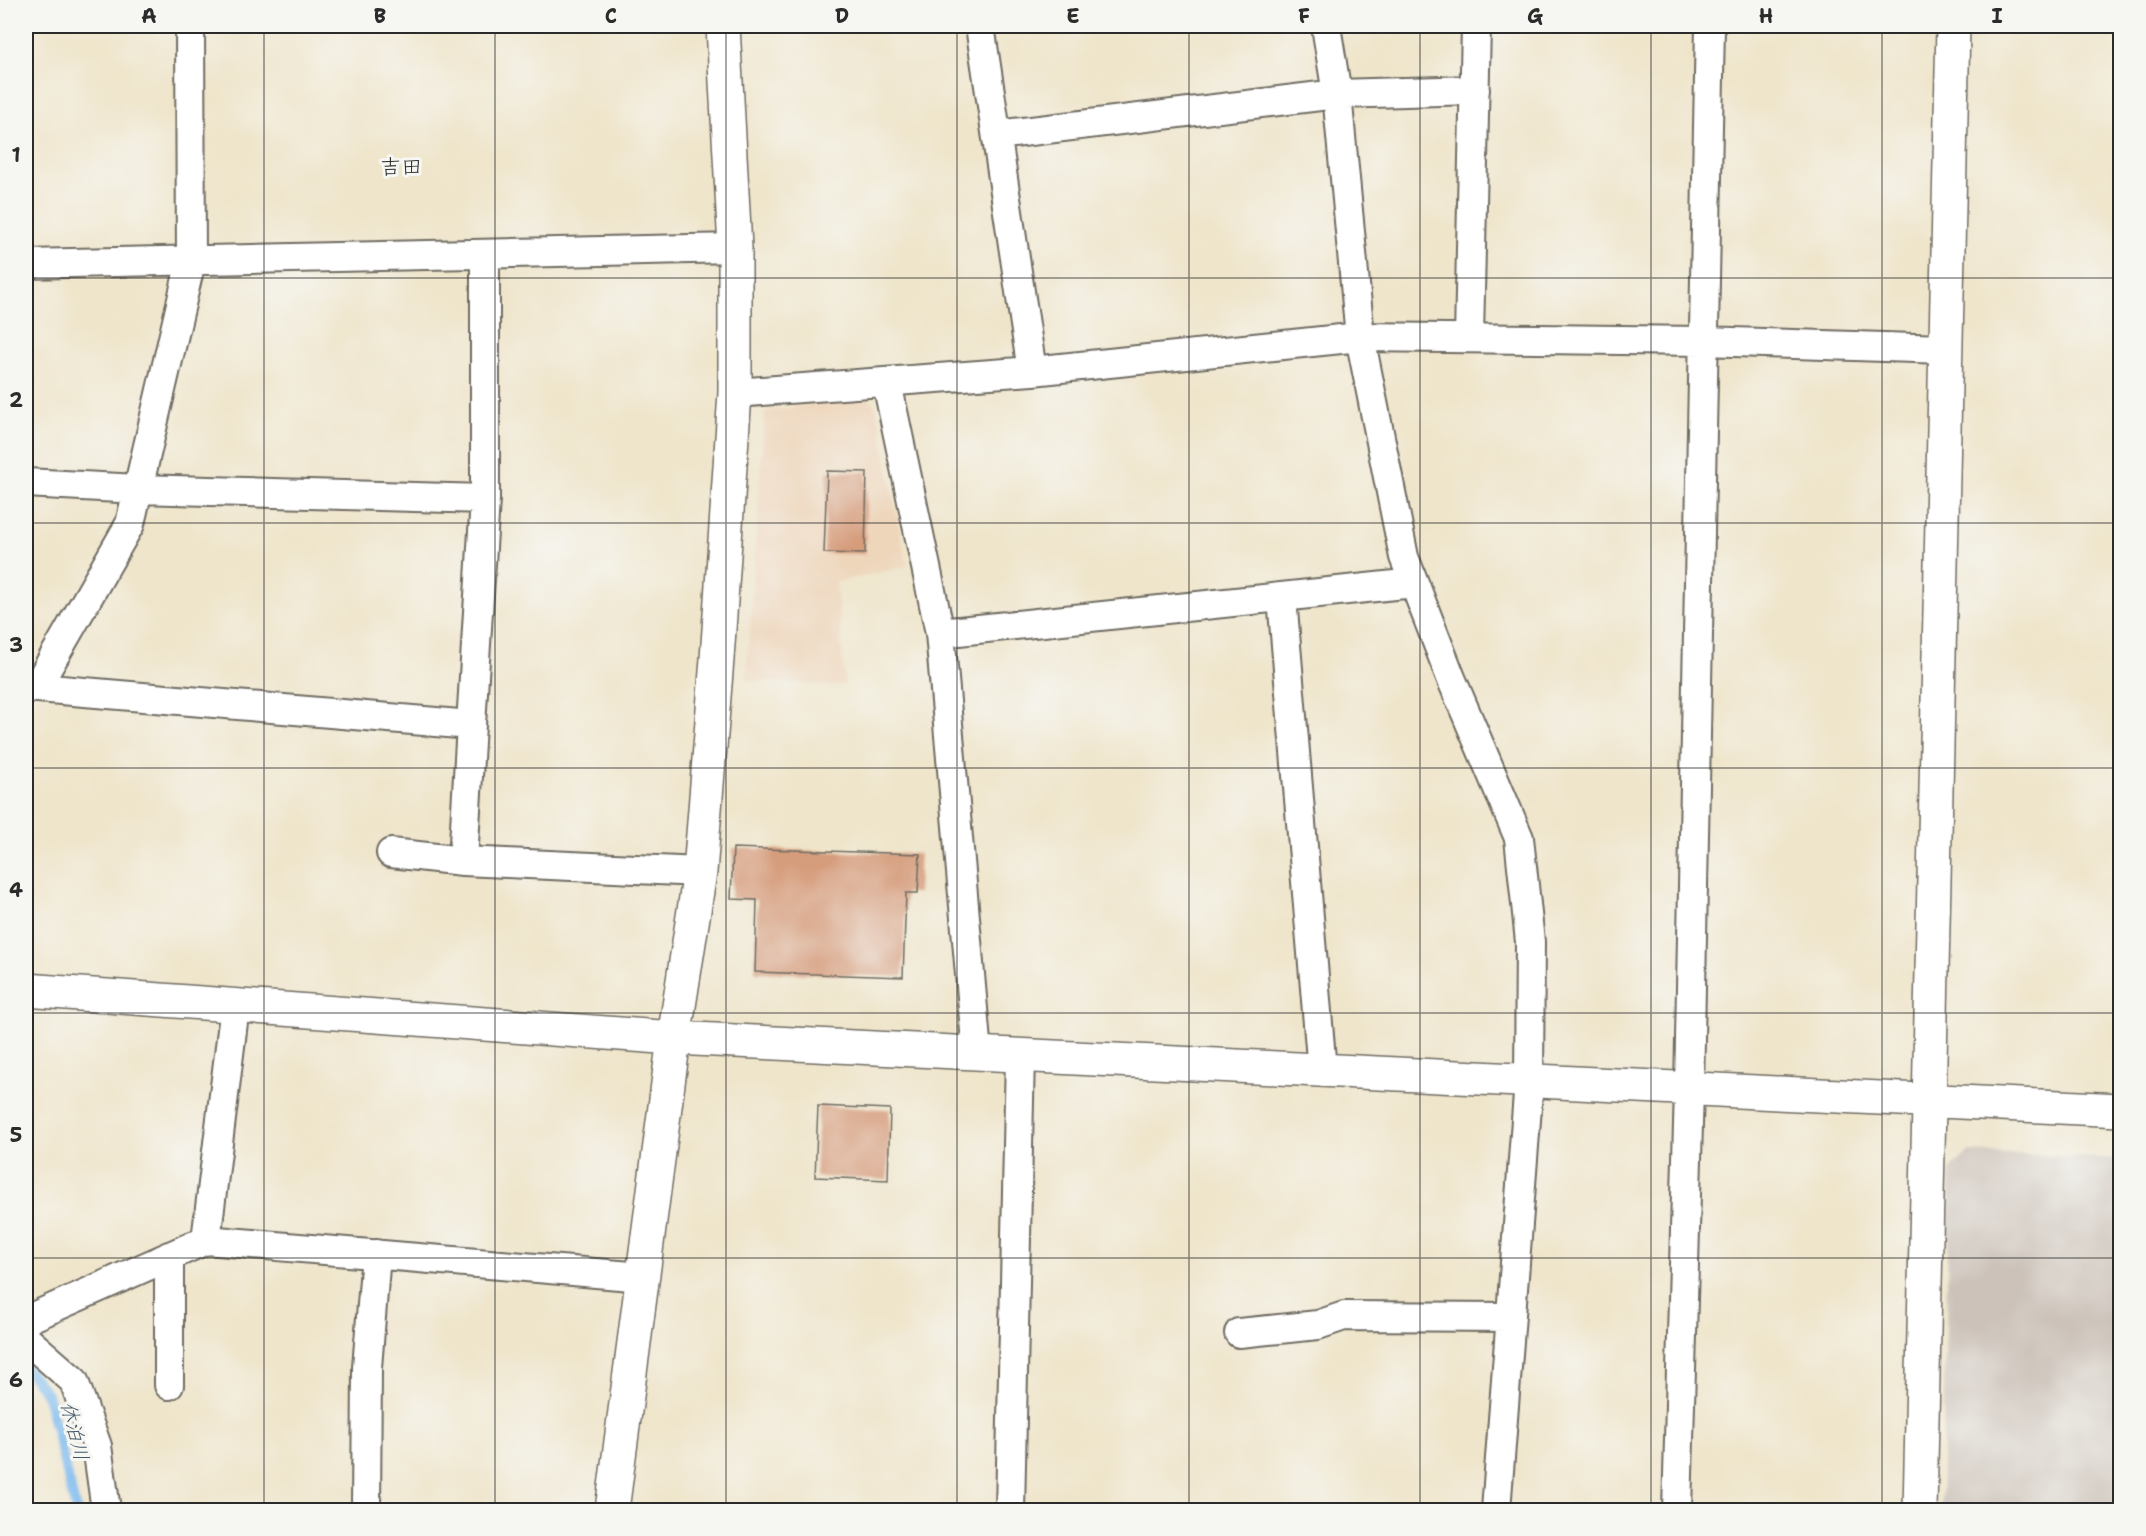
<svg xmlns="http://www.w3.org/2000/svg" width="2146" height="1536" font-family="'Shantell Sans','Klee One',sans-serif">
	<rect width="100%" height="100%" fill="#f6f6f2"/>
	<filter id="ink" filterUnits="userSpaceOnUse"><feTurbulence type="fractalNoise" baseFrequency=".0167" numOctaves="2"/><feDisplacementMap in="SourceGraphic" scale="12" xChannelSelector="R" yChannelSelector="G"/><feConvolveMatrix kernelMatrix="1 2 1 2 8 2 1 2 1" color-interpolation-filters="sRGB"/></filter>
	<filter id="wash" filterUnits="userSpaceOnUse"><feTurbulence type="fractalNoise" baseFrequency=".008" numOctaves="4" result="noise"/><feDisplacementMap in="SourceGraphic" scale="24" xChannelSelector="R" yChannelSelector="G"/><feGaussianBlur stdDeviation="1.35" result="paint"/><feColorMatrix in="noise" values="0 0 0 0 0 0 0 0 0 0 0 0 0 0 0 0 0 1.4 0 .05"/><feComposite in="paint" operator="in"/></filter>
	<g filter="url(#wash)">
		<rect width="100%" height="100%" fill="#efe5cb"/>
		<!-- built -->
		<path fill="#eed6bb" d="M867 396 876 406 907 566 836 582 845 686 746 680 765 411Z"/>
		<!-- industrial -->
		<path fill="#ccc2b9" d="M1969 1152 2120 1159V1510H1941L1950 1169Z"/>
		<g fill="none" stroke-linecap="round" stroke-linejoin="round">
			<!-- stream -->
			<path stroke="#7abaee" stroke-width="10" d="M26 1368 47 1394 76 1510"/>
		</g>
		<g id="blocks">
			<!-- building -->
			<path fill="#d69d7d" d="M827 471 867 472 865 554 824 553Z
				M733 848 920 854 918 893H906L903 977 755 972 757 900 731 899Z
				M818 1106 890 1109 888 1180 815 1177Z"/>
		</g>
	</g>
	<g filter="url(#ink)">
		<use href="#blocks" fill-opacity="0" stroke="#706c63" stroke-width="1.5"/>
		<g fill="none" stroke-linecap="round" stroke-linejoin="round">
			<!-- minor casing -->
			<g stroke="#706c63" stroke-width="32">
				<path id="minor" d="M980 26 1032 371
					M1326 26 1337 94 1360 337 1404 557 1451 678 1519 838 1530 942 1529 1081 1496 1510
					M997 135 1337 94 1475 90
					M26 264 735 248
					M1469 337 1476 26
					M887 383 940 633 977 1054
					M735 393 1032 371 1360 337 1703 341 1945 349
					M26 483 138 489 485 499
					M1282 598 1322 1071
					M940 633 1414 583
					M26 687 471 725 485 499V254
					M36 688 130 524 138 489 191 261 190 26
					M391 853 463 861 700 872
					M463 861 471 725
					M206 1240 235 1006
					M26 1320 206 1240 643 1277
					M1239 1333 1318 1325 1344 1316 1511 1317
					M26 1339 74 1381 97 1446 106 1510
					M169 1385V1256
					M366 1510 367 1368 376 1254
					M1010 1510 1020 1055
					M1677 1510 1689 1089 1710 26"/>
			</g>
			<!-- tertiary casing -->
			<g stroke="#706c63" stroke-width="36">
				<path id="tertiary" d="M26 990 674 1038 2120 1110
					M612 1510 674 1038 700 872 717 659 735 393V248L723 26
					M1920 1510 1953 26"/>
			</g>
			<!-- minor -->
			<use href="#minor" stroke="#fff" stroke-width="28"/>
			<!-- tertiary -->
			<use href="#tertiary" stroke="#fff" stroke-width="33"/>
		</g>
	</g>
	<!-- grid -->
	<path fill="none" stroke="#2b2b2b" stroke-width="1.5" stroke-opacity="0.55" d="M264 26V1510M495 26V1510M726 26V1510M957 26V1510M1189 26V1510M1420 26V1510M1651 26V1510M1882 26V1510M26 278H2120M26 523H2120M26 768H2120M26 1013H2120M26 1258H2120"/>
	<g text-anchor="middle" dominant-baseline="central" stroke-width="6" stroke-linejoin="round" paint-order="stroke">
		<!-- water labels -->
		<g font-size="20" font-style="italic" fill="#435666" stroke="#f6f6f2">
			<text transform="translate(75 1431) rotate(76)">休泊川</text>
		</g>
		<!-- quarter labels -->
		<g font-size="21" fill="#2b2b2b" stroke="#f6f6f2">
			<text x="401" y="167">吉田</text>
		</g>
	</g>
	<!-- margin -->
	<rect width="2146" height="1536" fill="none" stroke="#f6f6f2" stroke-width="66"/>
	<rect x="33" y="33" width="2080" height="1470" fill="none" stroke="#2b2b2b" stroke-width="2"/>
	<g font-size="20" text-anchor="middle" font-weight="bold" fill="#2b2b2b">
		<text x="149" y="23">A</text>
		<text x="380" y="23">B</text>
		<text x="611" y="23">C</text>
		<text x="842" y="23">D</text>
		<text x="1073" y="23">E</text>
		<text x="1304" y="23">F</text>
		<text x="1535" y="23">G</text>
		<text x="1766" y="23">H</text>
		<text x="1997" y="23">I</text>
		<text x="16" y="162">1</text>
		<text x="16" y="407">2</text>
		<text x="16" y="652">3</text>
		<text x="16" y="897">4</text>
		<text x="16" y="1142">5</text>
		<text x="16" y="1387">6</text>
	</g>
</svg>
